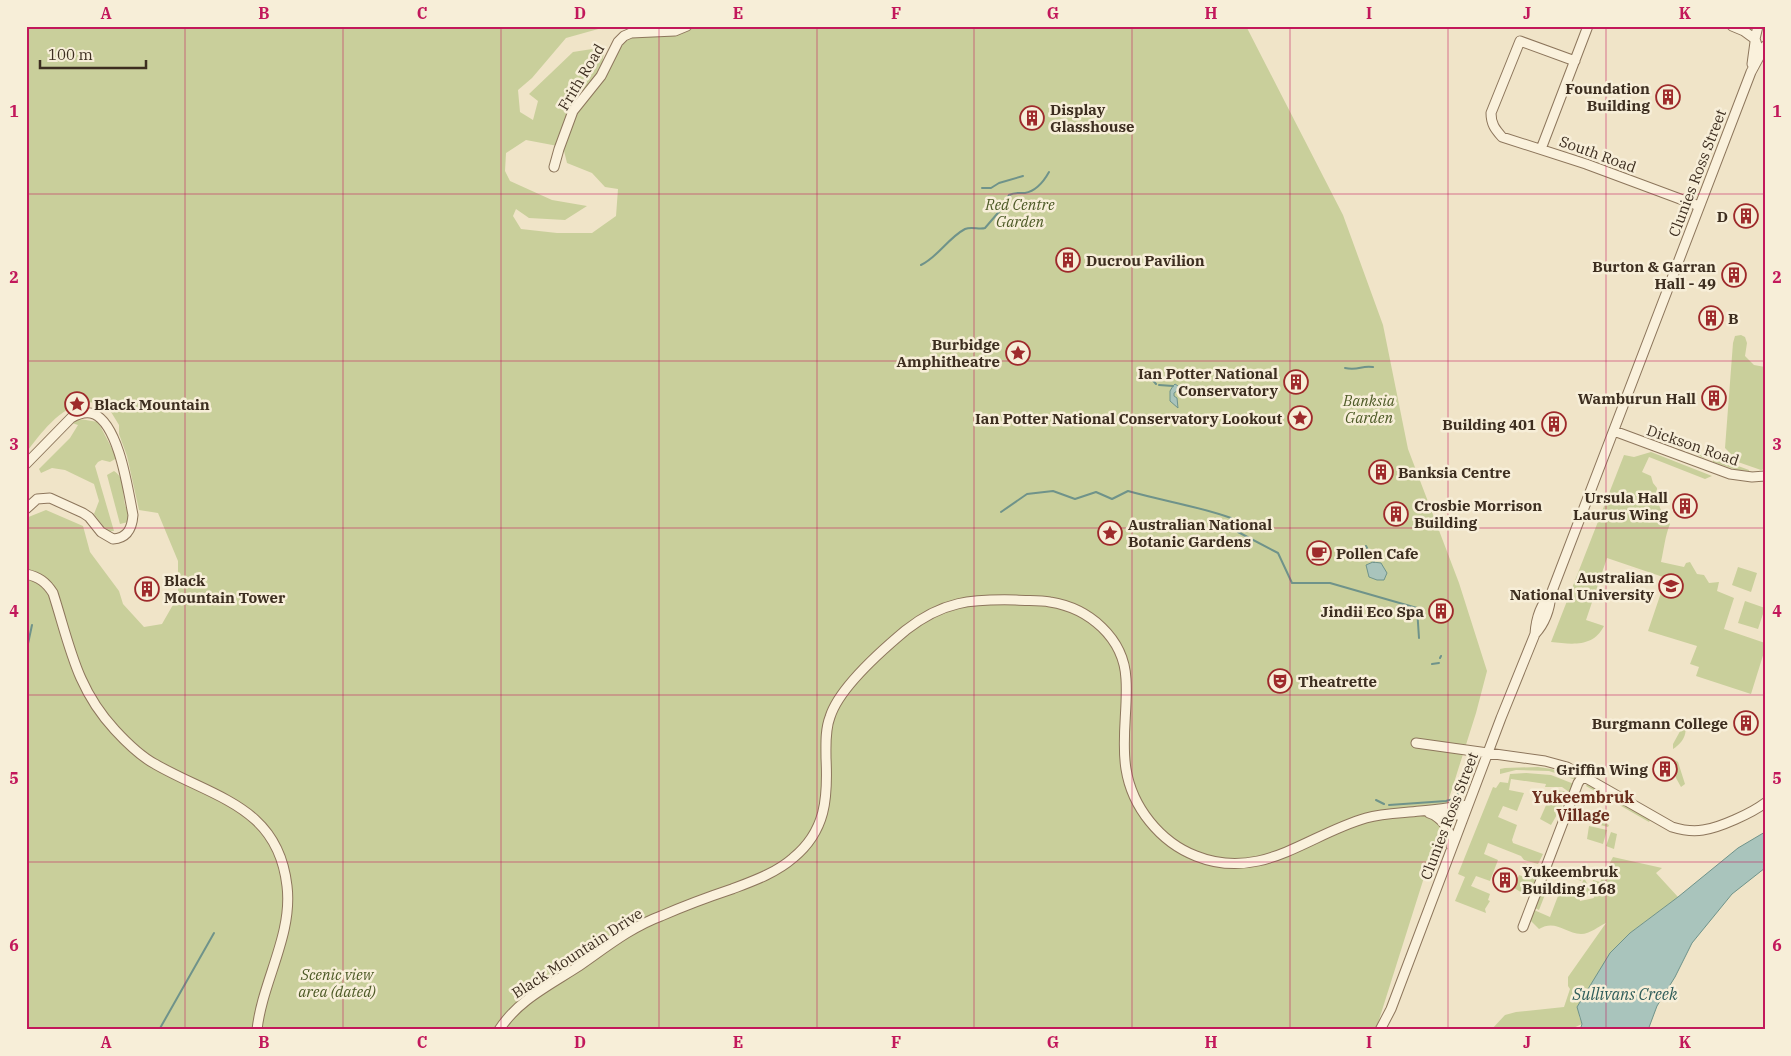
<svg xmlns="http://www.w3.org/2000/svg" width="1791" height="1056" font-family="'IBM Plex Serif',serif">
	<rect width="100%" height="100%" fill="#f0e4c8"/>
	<!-- green -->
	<path fill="#c9cf9b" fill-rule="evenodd" d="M26 26H609L566 38 532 78 518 90 520 112 533 120 538 101 529 94 573 52 605 47 600 76 586 93 604 80 623 43 637 35 681 34 690 26H1246L1343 215 1383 325 1408 449 1459 583 1487 671 1476 713 1378 1023 1374 1030H26V518L46 510 83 526 90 552 119 591 123 604 144 627 162 624 178 596V561L158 513 139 510 127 456 119 434V425L108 407C101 404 92 401 85 403 60 407 40 434 26 453ZM526 140 563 147 567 163 592 173 605 187 618 189 616 216 592 233H557L521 229 513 216 516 209 529 218 565 220 587 206 552 200 510 181 505 171 506 153Z
		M1741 335 1745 337 1747 343 1745 356 1754 365 1765 367V469L1761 470 1735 461V458L1725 448 1733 343 1735 336Z
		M80 419 98 422 117 458 110 462 102 460 98 462 95 466 114 531H107L94 514 99 501 94 484 65 470 52 468 41 473 39 469 70 438 78 425 72 423Z
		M1664 438 1697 448 1699 452 1706 454 1704 458C1691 452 1678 444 1664 439Z
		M1651 452 1712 476 1705 479 1649 457 1642 472 1651 476 1653 483 1657 488C1656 501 1661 514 1670 524 1665 536 1664 549 1661 562L1684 567 1686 563 1690 562 1697 574 1704 575 1709 583 1719 582 1717 591 1734 598 1724 629 1765 643V649L1751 694 1696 676 1699 667 1690 664 1697 646 1648 631 1666 578 1607 558 1586 620 1604 626C1593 648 1571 644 1551 642L1624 455 1634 457Z
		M1718 454 1730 463 1749 470V471L1737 470 1713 462V459Z
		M114 471C129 480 119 501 129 512L128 522 120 524 107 475Z
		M1738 567 1757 573 1751 592 1732 585Z
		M1745 601 1765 608 1758 629 1738 623Z
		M1684 724C1689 734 1681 744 1673 749V744Z
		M1673 759 1678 762 1685 784 1681 787 1676 778Z
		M1538 767 1552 769 1577 779 1576 780 1549 771 1516 770 1500 774V769L1505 768Z
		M1526 773 1551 775 1574 784 1572 792H1569L1562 787H1545L1546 784 1511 779 1509 790 1524 793 1517 811 1503 806 1498 817 1517 825 1512 840 1513 843 1543 854 1538 864 1524 860 1521 856 1488 843 1484 854 1498 860 1490 881 1476 876 1471 886 1490 894 1488 900 1490 901 1485 909 1486 913 1455 901 1465 877 1458 874 1493 787 1496 788 1500 782 1508 783 1510 774Z
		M1588 783 1650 820 1649 822 1586 786Z
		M1550 790 1564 791 1568 796 1551 825 1540 819 1547 803 1560 805 1563 794Z
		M1585 811 1609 825 1608 827 1577 819V817L1579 816 1580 818 1584 816Z
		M1589 826 1607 830 1603 844 1587 839Z
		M1611 832 1617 834 1614 849 1606 846Z
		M1613 857 1662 868 1656 873 1678 897 1630 933 1579 1016 1582 1024 1569 1030H1491L1505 1015 1516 1012 1564 1007 1570 989 1568 986V977L1606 923C1599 926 1590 934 1581 934 1565 933 1555 919 1539 929L1530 920 1534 910 1550 917 1558 896 1567 890 1578 894 1584 878 1588 885 1591 894 1579 897 1580 901 1594 898 1592 887 1593 880 1600 882Z
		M1519 861 1542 870 1537 880 1524 894 1514 888 1519 875 1530 879 1536 869Z
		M1557 868 1582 877 1581 881 1555 872Z
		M1543 885 1548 887 1539 910 1535 908Z"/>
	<!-- water -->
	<path fill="#a9c4bc" stroke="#6f938a" d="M1175 384 1181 388 1174 393V396L1177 398 1178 408 1170 401V391L1173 386Z
		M1373 562 1381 563 1387 573 1384 580H1377L1369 577 1366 565Z
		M1765 832V868L1732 894 1692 943 1675 977 1657 1006 1648 1030H1580L1582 1024 1577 1007 1610 953 1630 933 1678 897 1738 848Z"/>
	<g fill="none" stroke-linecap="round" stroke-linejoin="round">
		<!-- stream -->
		<path stroke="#6f938a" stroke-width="2" d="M982 188H991L999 183 1023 176
			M921 265C938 257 948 238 965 229 972 226 979 230 985 228L1003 207 1009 195C1015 192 1018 193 1025 193 1036 191 1044 181 1049 172
			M1345 368C1359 371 1361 365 1373 367
			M1151 374V378L1156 384
			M1159 385 1173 386
			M1001 512 1027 494 1053 491 1075 499 1096 492 1112 499 1128 491C1163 501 1198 506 1231 518L1238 532 1278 553 1292 583H1330L1417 608 1419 638
			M1366 546 1374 562
			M26 653 32 625
			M1440 658 1441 656
			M1432 664 1439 663
			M1376 800 1384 804
			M1389 805 1446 801 1453 799 1460 792
			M159 1030 214 933"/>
		<!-- minor casing -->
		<g stroke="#8d765c" stroke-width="11">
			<path id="minor" d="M1732 26 1744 31 1755 39
				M1757 45 1755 39 1758 26
				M1575 61 1520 41 1491 113C1491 124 1495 129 1502 137L1586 164 1699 206
				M1752 64 1755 42
				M1541 149 1588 26
				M554 167 559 149 573 111 601 76 618 42 624 36 631 33 675 31 687 26
				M1614 431 1730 474 1752 477 1765 476
				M26 464 71 418C78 414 86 411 94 414 119 425 128 490 133 515 132 528 128 538 113 539L101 532 89 517 83 513 50 498 37 499 26 509
				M26 574C39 577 46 582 53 593 70 646 76 688 115 730 127 743 140 756 155 764 214 798 278 806 287 886 293 935 262 982 257 1030
				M1535 634C1536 618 1540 605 1551 594
				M1416 743 1545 761 1567 767 1672 827C1682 830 1692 832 1703 830 1719 828 1752 813 1765 803
				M1429 813 1434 815H1464
				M1434 815C1446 823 1451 832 1451 846
				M1523 927 1578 783 1583 776
				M499 1030C518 1000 550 985 579 966 605 948 631 927 661 916 684 906 708 897 732 889 753 881 776 873 793 858 826 831 828 798 826 758 826 745 825 730 830 717 839 688 882 650 906 630 943 601 971 599 1016 600 1027 601 1039 600 1050 602 1089 608 1124 638 1126 679 1128 709 1121 739 1126 769 1132 807 1160 842 1196 856 1261 882 1307 835 1366 818 1383 813 1402 813 1420 811 1436 810 1452 807 1468 805
				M1380 1030 1391 1009 1501 718 1535 634C1545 623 1550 608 1551 594L1751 72 1765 46"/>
		</g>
		<!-- minor -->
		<use href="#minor" stroke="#faf1dc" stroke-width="9"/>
	</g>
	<!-- grid -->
	<path fill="none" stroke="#c2185b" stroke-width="1" stroke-opacity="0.55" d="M185 26V1030M343 26V1030M501 26V1030M659 26V1030M817 26V1030M974 26V1030M1132 26V1030M1290 26V1030M1448 26V1030M1606 26V1030M26 194H1765M26 361H1765M26 528H1765M26 695H1765M26 862H1765"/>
	<!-- icons -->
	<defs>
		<g id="building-ring" transform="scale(1.25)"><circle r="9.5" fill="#f7eed8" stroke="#9e2a2b" stroke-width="1.5"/><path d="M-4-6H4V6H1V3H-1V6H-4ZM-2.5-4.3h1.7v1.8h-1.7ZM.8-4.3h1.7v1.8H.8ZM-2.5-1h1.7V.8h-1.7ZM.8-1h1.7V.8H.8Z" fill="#9e2a2b"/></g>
		<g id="sight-ring" transform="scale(1.25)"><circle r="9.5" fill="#f7eed8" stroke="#9e2a2b" stroke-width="1.5"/><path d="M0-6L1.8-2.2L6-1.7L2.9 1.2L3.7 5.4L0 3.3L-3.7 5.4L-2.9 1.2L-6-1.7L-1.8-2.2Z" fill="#9e2a2b"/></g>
		<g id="cafe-ring" transform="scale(1.25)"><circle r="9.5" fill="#f7eed8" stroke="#9e2a2b" stroke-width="1.5"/><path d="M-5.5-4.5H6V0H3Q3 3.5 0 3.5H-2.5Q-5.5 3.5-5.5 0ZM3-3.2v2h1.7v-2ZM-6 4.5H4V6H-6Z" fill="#9e2a2b"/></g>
		<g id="university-ring" transform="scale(1.25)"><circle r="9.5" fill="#f7eed8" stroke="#9e2a2b" stroke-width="1.5"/><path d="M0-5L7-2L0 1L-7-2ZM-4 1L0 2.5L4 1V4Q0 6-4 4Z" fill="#9e2a2b"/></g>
		<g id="theatre-ring" transform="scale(1.25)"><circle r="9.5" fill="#f7eed8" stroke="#9e2a2b" stroke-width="1.5"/><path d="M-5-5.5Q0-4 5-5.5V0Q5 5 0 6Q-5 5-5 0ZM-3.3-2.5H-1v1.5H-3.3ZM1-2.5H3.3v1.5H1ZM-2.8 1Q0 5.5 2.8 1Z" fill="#9e2a2b"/></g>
	</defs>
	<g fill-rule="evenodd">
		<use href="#building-ring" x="1668" y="97"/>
		<use href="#building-ring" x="1032" y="118"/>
		<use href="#building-ring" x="1746" y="216"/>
		<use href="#building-ring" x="1068" y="260"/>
		<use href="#building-ring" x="1734" y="275"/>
		<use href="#building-ring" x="1711" y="318"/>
		<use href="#sight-ring" x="1018" y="353"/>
		<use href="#building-ring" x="1296" y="382"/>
		<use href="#building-ring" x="1714" y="398"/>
		<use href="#sight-ring" x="77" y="404"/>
		<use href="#sight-ring" x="1300" y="418"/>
		<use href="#building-ring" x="1554" y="424"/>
		<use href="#building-ring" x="1381" y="472"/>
		<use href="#building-ring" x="1685" y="506"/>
		<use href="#building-ring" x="1396" y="514"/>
		<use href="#sight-ring" x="1110" y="533"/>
		<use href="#cafe-ring" x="1319" y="553"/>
		<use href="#university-ring" x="1671" y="586"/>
		<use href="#building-ring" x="147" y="589"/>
		<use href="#building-ring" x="1441" y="611"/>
		<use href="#theatre-ring" x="1280" y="681"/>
		<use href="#building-ring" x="1746" y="723"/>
		<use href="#building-ring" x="1665" y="769"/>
		<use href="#building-ring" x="1505" y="880"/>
	</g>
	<g text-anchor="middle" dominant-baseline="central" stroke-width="5" stroke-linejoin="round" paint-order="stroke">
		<!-- street labels -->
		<g font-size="15" fill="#3d2e20" stroke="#f7eed8">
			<text transform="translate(581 77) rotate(-59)">Frith Road</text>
			<text transform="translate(1598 154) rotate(20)">South Road</text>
			<text transform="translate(1697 173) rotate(-69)">Clunies Ross Street</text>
			<text transform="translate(1693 445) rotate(19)">Dickson Road</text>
			<text transform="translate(1449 816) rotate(-69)">Clunies Ross Street</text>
			<text transform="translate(577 953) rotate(-33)">Black Mountain Drive</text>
		</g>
		<!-- poi labels -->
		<g font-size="15" font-weight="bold" fill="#3d2e20" stroke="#f7eed8" text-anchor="end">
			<text x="1650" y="88">Foundation<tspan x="1650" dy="17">Building</tspan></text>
			<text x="1050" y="109" text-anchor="start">Display<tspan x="1050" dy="17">Glasshouse</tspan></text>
			<text x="1728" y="216">D</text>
			<text x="1086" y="260" text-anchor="start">Ducrou Pavilion</text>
			<text x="1716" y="266">Burton &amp; Garran<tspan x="1716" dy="17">Hall - 49</tspan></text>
			<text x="1728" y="318" text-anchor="start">B</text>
			<text x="1000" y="344">Burbidge<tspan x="1000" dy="17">Amphitheatre</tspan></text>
			<text x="1278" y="373">Ian Potter National<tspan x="1278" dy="17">Conservatory</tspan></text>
			<text x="1696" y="398">Wamburun Hall</text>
			<text x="94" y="404" text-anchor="start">Black Mountain</text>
			<text x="1282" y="418">Ian Potter National Conservatory Lookout</text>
			<text x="1536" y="424">Building 401</text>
			<text x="1398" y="472" text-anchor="start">Banksia Centre</text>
			<text x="1668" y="497">Ursula Hall<tspan x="1668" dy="17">Laurus Wing</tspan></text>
			<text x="1414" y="505" text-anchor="start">Crosbie Morrison<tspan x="1414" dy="17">Building</tspan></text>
			<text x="1128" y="524" text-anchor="start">Australian National<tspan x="1128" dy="17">Botanic Gardens</tspan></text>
			<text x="1336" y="553" text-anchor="start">Pollen Cafe</text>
			<text x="1654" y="577">Australian<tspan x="1654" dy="17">National University</tspan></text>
			<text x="164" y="580" text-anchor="start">Black<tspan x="164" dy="17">Mountain Tower</tspan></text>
			<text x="1424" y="611">Jindii Eco Spa</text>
			<text x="1298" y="681" text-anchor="start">Theatrette</text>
			<text x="1728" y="723">Burgmann College</text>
			<text x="1648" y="769">Griffin Wing</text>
			<text x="1522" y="871" text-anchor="start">Yukeembruk<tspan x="1522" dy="17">Building 168</tspan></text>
		</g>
		<!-- park labels -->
		<g font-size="15" font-style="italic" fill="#4d5a26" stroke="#f7eed8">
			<text x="1020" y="204">Red Centre<tspan x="1020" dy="17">Garden</tspan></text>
			<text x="1369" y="400">Banksia<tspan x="1369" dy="17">Garden</tspan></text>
			<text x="337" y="974">Scenic view<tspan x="337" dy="17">area (dated)</tspan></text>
		</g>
		<!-- neighbourhood labels -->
		<g font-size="16" font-weight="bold" fill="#6b2e1e" stroke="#f7eed8">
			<text x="1583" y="797">Yukeembruk<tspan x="1583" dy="18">Village</tspan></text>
		</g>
		<!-- water labels -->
		<g font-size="16" font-style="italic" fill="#2f5d5a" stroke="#f7eed8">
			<text x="1625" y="994">Sullivans Creek</text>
		</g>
	</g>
	<!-- border -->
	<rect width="1791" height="1056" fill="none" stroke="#f7eed8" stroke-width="55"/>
	<!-- scale -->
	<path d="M40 60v8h106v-8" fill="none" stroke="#3d2e20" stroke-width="2.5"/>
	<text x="48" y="60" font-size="15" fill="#3d2e20" stroke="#f7eed8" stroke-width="4" paint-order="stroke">100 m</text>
	<rect x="28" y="28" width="1736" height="1000" fill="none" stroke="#c2185b" stroke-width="2"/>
	<g font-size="16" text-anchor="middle" font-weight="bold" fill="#c2185b">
		<text x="106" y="19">A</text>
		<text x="264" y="19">B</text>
		<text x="422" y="19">C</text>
		<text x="580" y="19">D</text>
		<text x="738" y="19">E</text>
		<text x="896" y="19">F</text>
		<text x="1053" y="19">G</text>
		<text x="1211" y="19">H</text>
		<text x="1369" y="19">I</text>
		<text x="1527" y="19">J</text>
		<text x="1685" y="19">K</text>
		<text x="14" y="117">1</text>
		<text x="1777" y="117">1</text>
		<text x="14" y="283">2</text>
		<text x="1777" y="283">2</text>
		<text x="14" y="450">3</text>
		<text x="1777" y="450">3</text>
		<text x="14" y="617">4</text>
		<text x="1777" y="617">4</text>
		<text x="14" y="784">5</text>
		<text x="1777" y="784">5</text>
		<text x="14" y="951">6</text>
		<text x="1777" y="951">6</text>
		<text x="106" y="1048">A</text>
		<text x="264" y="1048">B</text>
		<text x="422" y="1048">C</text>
		<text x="580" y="1048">D</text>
		<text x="738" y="1048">E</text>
		<text x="896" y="1048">F</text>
		<text x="1053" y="1048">G</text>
		<text x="1211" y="1048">H</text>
		<text x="1369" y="1048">I</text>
		<text x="1527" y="1048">J</text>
		<text x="1685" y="1048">K</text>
	</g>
</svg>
